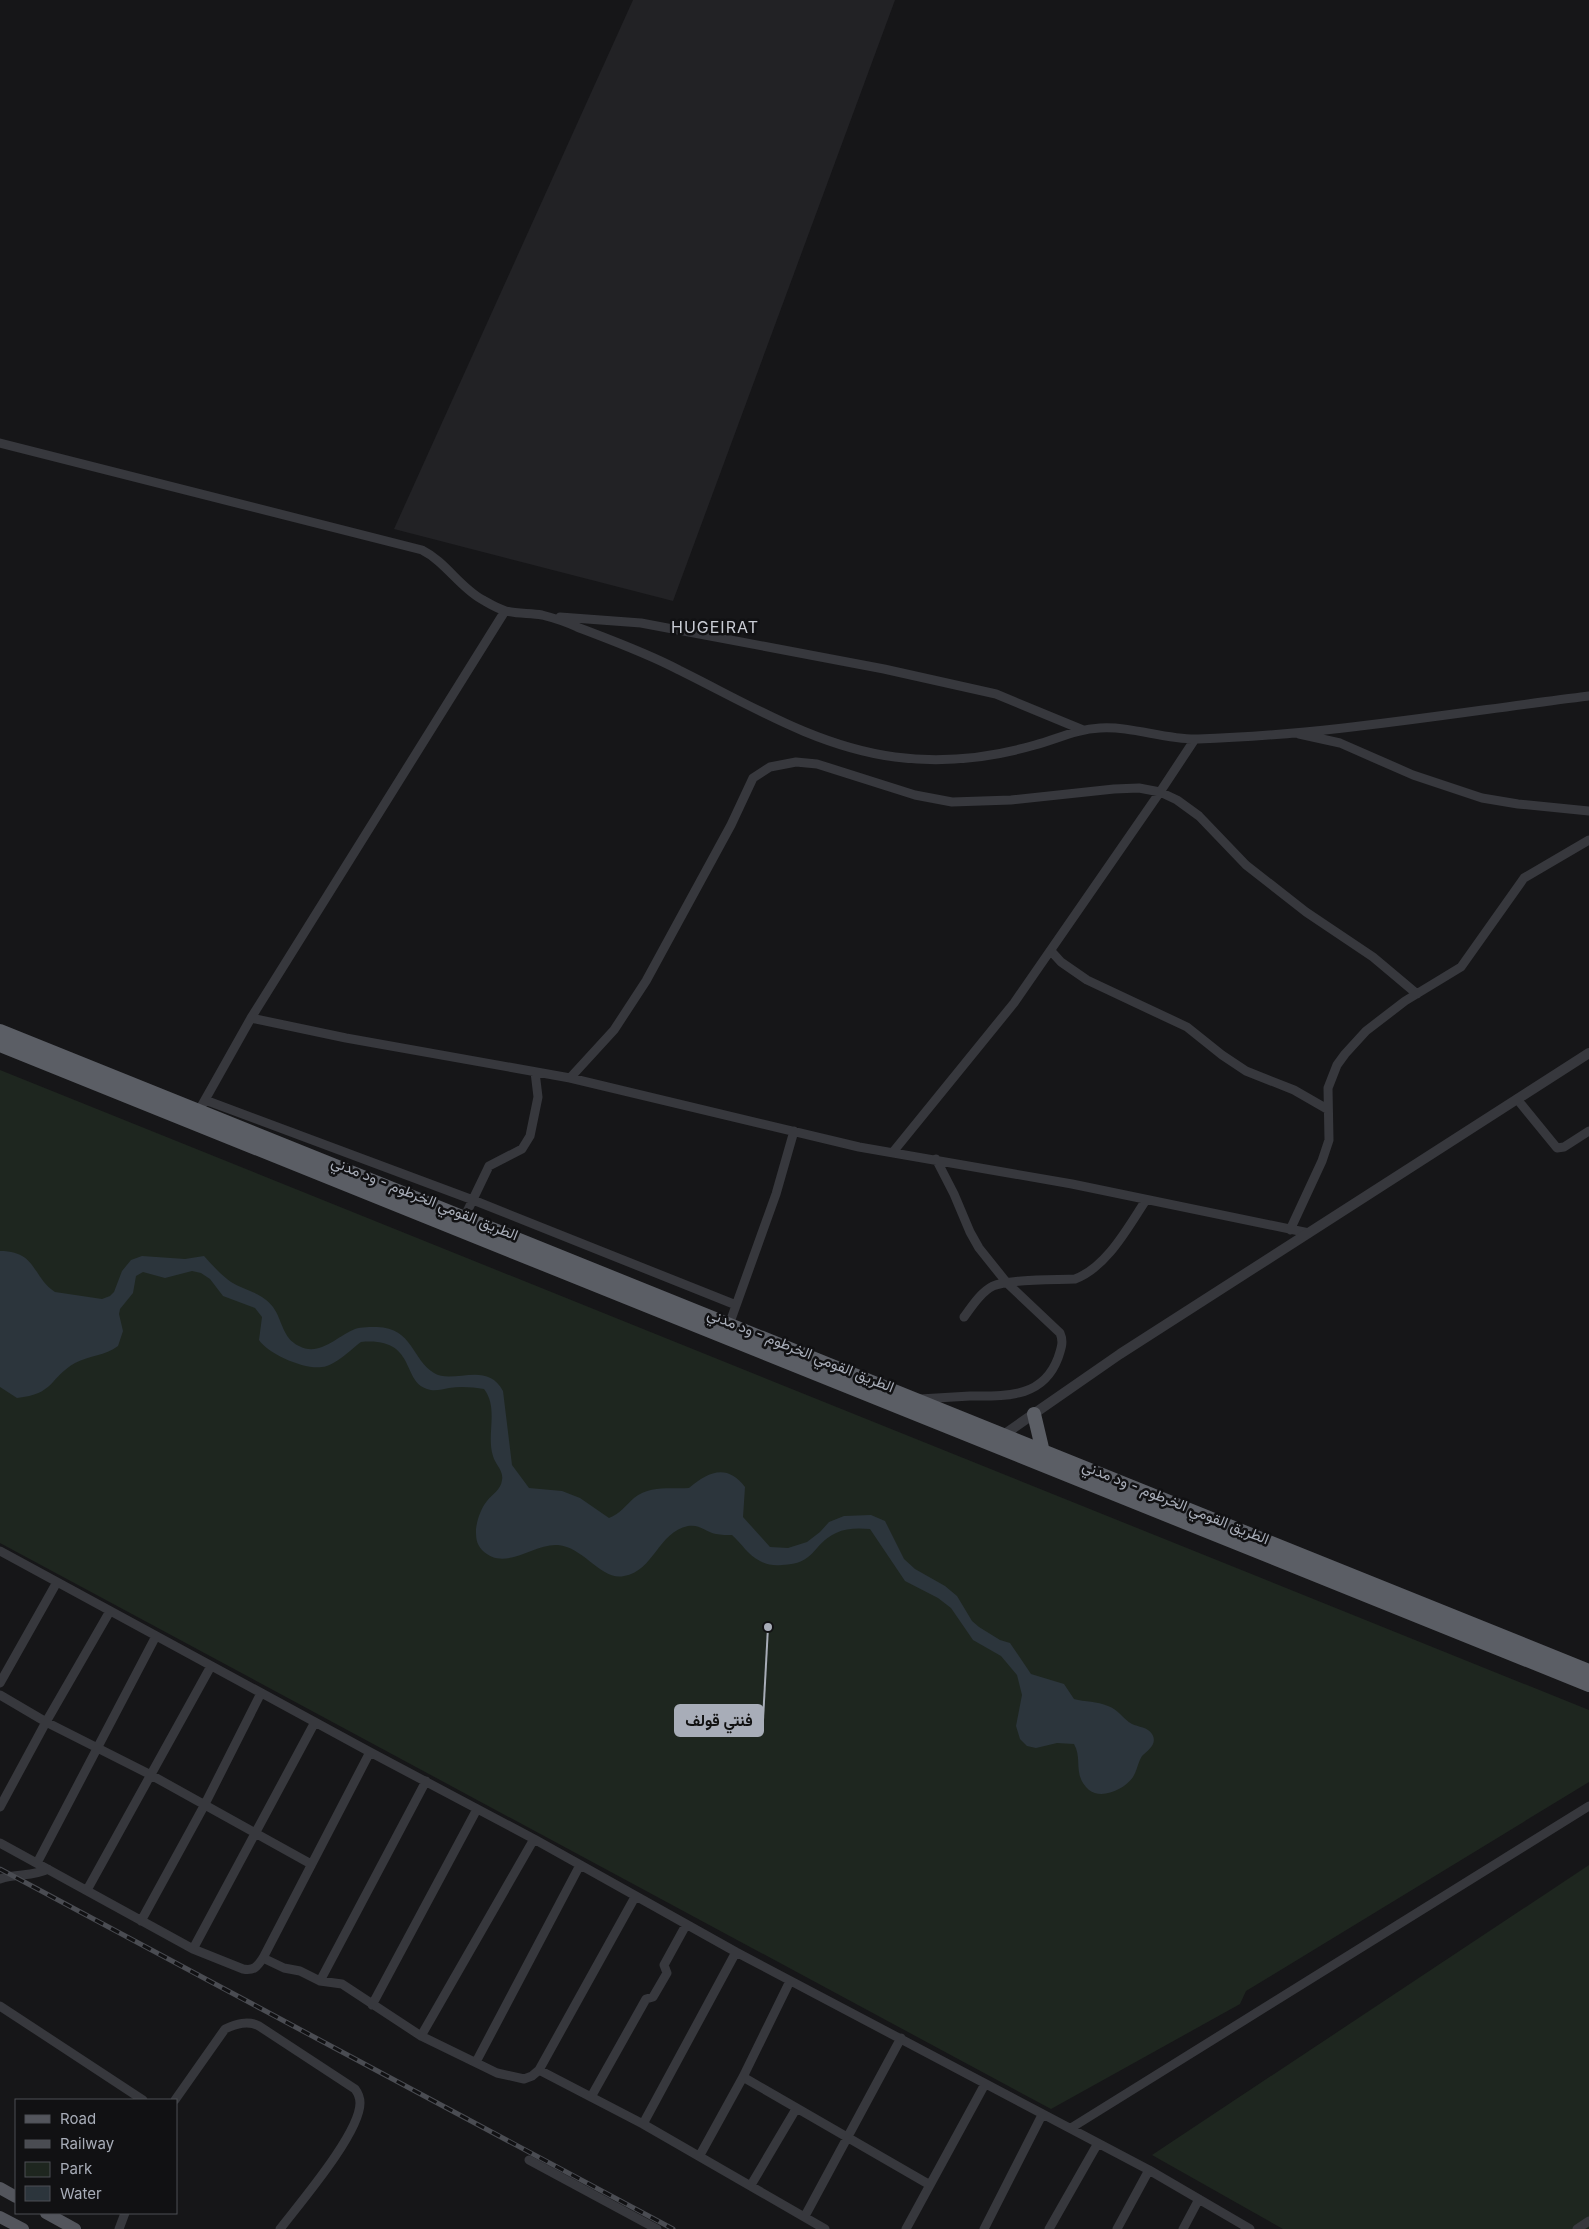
<svg xmlns="http://www.w3.org/2000/svg" width="1589" height="2229" font-family="Inter,Vazirmatn,sans-serif">
	<rect width="100%" height="100%" fill="#161618"/>
	<!-- built -->
	<path fill="#222225" d="M633 0H895L673 601 394 529Z"/>
	<!-- green -->
	<path fill="#1e261f" d="M0 1070 1589 1710V1782L1246 1991 1240 2004 1051 2109 0 1543Z
		M1589 1865V2229H1283L1152 2155Z"/>
	<!-- water -->
	<path fill="#2c353c" d="M0 1251C37 1251 32 1277 55 1292L102 1299 110 1296 114 1292 122 1271 131 1260 142 1256 185 1259 204 1256C212 1265 221 1275 231 1282 244 1290 263 1293 273 1307 283 1321 282 1338 299 1346 320 1357 337 1336 355 1329 361 1327 371 1327 377 1327 413 1328 412 1360 434 1373 453 1385 487 1360 503 1391L512 1465 529 1488 562 1491 580 1498 609 1518C620 1514 625 1506 634 1498 650 1485 670 1489 689 1488 708 1472 727 1463 745 1487L743 1517 770 1547 788 1548 807 1542 820 1532 829 1522 844 1516 871 1515 885 1521 904 1559 915 1569 945 1586 957 1596 972 1621 979 1627 1000 1640 1010 1643 1031 1674 1064 1684 1074 1699C1085 1702 1097 1701 1108 1706 1118 1709 1123 1719 1132 1724 1138 1727 1148 1727 1152 1734 1158 1744 1148 1750 1142 1756 1138 1762 1137 1771 1133 1777 1125 1789 1102 1800 1089 1790 1072 1775 1083 1759 1074 1744L1057 1743 1036 1748 1027 1746 1020 1739 1016 1726 1022 1695 1017 1675 1001 1656 973 1640 951 1608 938 1598 905 1581 870 1529C858 1528 846 1528 836 1533 811 1545 816 1564 782 1565 775 1566 767 1565 760 1561 748 1555 742 1544 732 1535 727 1535 721 1535 716 1534 706 1532 700 1524 688 1526 658 1532 654 1571 624 1576 601 1581 584 1547 558 1545 533 1543 505 1573 482 1550 476 1543 476 1538 476 1529 477 1520 481 1508 487 1501 492 1494 501 1490 502 1480 504 1471 495 1464 493 1456 486 1435 499 1408 484 1389 473 1387 460 1386 449 1388 442 1389 435 1392 427 1389 401 1381 417 1337 361 1342 350 1350 335 1366 322 1367 305 1370 268 1354 259 1340L262 1317 255 1308 223 1296 210 1279 201 1273 192 1271 165 1278 143 1272 136 1276 133 1293 120 1309 119 1314 123 1331 118 1346C105 1356 90 1355 75 1363 49 1378 55 1394 17 1398L0 1387Z"/>
	<g fill="none" stroke-linecap="round" stroke-linejoin="round">
		<!-- minor -->
		<path stroke="#37383d" stroke-width="9" d="M0 443 422 550C446 562 460 588 483 600 490 604 498 609 506 611 517 614 530 613 542 615 554 618 566 622 577 627 611 640 647 653 679 670 748 704 817 747 895 757 941 763 990 758 1035 745 1057 739 1077 729 1100 728 1133 726 1165 740 1198 739 1328 735 1459 712 1589 696
			M560 617 641 623 884 669 996 694 1083 730
			M1299 734 1340 743 1413 775 1482 798 1518 804 1589 811
			M1051 951 1061 962 1087 980 1187 1027 1222 1055 1246 1071 1294 1090 1327 1109
			M251 1018 346 1038 570 1078 859 1147 1072 1184 1309 1233
			M570 1078 614 1030 646 981 731 825 753 778 770 767 796 762 817 764 915 795 952 802 1011 800 1114 789 1139 788 1160 792 1177 800 1199 816 1246 865 1306 912 1373 957 1417 994
			M1517 1099 1557 1148 1564 1147 1589 1131
			M205 1100 473 1200 736 1305
			M197 1114 251 1018 505 611
			M893 1152 1014 1003 1160 792 1195 739
			M464 1218 489 1166 522 1149 530 1136 538 1097 535 1072
			M1290 1230 1322 1161 1329 1140 1328 1088 1337 1065 1345 1054 1366 1031 1405 1001 1461 967 1524 878 1589 840
			M964 1317C972 1306 981 1292 993 1286 1008 1279 1056 1280 1075 1279 1107 1267 1128 1227 1146 1200
			M729 1325 776 1194 794 1131
			M920 1399C937 1398 953 1397 970 1396 1007 1396 1043 1398 1058 1358 1061 1349 1064 1342 1060 1333L1007 1283 979 1248 970 1232 954 1194 936 1159
			M0 1551 370 1752 534 1839 736 1952 1149 2170 1250 2229
			M0 1683 57 1582
			M0 1695 46 1722 151 1775 311 1864
			M0 1807 46 1722 110 1611
			M0 1843 193 1949 243 1969C254 1971 257 1967 263 1958L370 1752
			M37 1863 156 1636
			M0 1879C16 1873 33 1877 48 1869
			M87 1890 211 1666
			M141 1921 204 1806 261 1693
			M193 1949 315 1722
			M263 1958 284 1968 300 1971 320 1981 342 1984 421 2036 497 2073 524 2079 532 2076 539 2070 635 1897
			M320 1981 426 1781
			M372 2005 477 1809
			M0 2006 143 2100
			M421 2036 534 1839
			M476 2062 580 1865
			M539 2070 643 2124 825 2229
			M743 2077 930 2185
			M591 2097 646 1999 653 1997 667 1973 664 1965 686 1925
			M175 2100 225 2029C236 2024 248 2020 259 2026L355 2089C358 2093 360 2097 360 2103 360 2133 300 2203 280 2229
			M643 2124 736 1952
			M1071 2128 1589 1806
			M700 2155 743 2077 790 1981
			M529 2160 657 2229
			M751 2185 796 2109
			M805 2216 901 2038
			M119 2229 125 2213
			M906 2229 985 2084
			M984 2229 1042 2115
			M1049 2229 1098 2143
			M1117 2229 1149 2170
			M1183 2229 1199 2199
			M1577 2229 1589 2221"/>
		<!-- tertiary -->
		<path stroke="#37383d" stroke-width="10" d="M999 1438 1120 1354 1589 1053"/>
		<!-- primary -->
		<path stroke="#53555c" stroke-width="12" d="M0 2188 16 2197
			M46 2213 75 2229
			M0 2217 23 2229"/>
		<!-- trunk -->
		<path stroke="#5b5e65" stroke-width="14" d="M0 1031 1589 1671
			M0 1045 1589 1685
			M1034 1414 1043 1452"/>
		<!-- rail casing -->
		<g stroke="#4a4c52" stroke-width="5">
			<path id="rail" d="M0 1869 673 2229"/>
		</g>
		<!-- rail -->
		<use href="#rail" stroke="#111113" stroke-width="3" stroke-dasharray="9" stroke-linecap="butt"/>
	</g>
	<g text-anchor="middle" dominant-baseline="central" stroke-width="5" stroke-linejoin="round" paint-order="stroke">
		<!-- street labels -->
		<g font-size="15" fill="#a8adb8" stroke="#111113">
			<text transform="translate(425 1198) rotate(22)">الطريق القومي الخرطوم - ود مدني</text>
			<text transform="translate(801 1350) rotate(22)">الطريق القومي الخرطوم - ود مدني</text>
			<text transform="translate(1176 1502) rotate(22)">الطريق القومي الخرطوم - ود مدني</text>
		</g>
		<!-- neighbourhood labels -->
		<g font-size="16" letter-spacing="1" fill="#c9ccd4" stroke="#111113">
			<text x="715" y="627">HUGEIRAT</text>
		</g>
	</g>
	<!-- callouts -->
	<path fill="none" stroke="#a8adb8" stroke-width="2" d="M768 1627L763 1720"/>
	<circle fill="#a8adb8" stroke="#111113" stroke-width="2" cx="768" cy="1627" r="5"/>
	<rect fill="#a8adb8" stroke="#a8adb8" stroke-width="2" x="675" y="1705" width="88" height="31" rx="5"/>
	<g font-size="16" text-anchor="middle" font-weight="bold" fill="#111">
		<text x="719" y="1726">فنتي قولف</text>
	</g>
	<!-- legend -->
	<rect x="15" y="2099" width="162" height="115" fill="#111113" stroke="#4d4f55"/>
	<rect x="25" y="2115" width="25" height="8" fill="#53555c" stroke="#4d4f55"/>
	<text x="60" y="2124" font-size="15" fill="#a8adb8">Road</text>
	<rect x="25" y="2140" width="25" height="8" fill="#4a4c52" stroke="#4d4f55"/>
	<text x="60" y="2149" font-size="15" fill="#a8adb8">Railway</text>
	<rect x="25" y="2162" width="25" height="15" fill="#1e261f" stroke="#4d4f55"/>
	<text x="60" y="2174" font-size="15" fill="#a8adb8">Park</text>
	<rect x="25" y="2186" width="25" height="15" fill="#2c353c" stroke="#4d4f55"/>
	<text x="60" y="2199" font-size="15" fill="#a8adb8">Water</text>
</svg>
